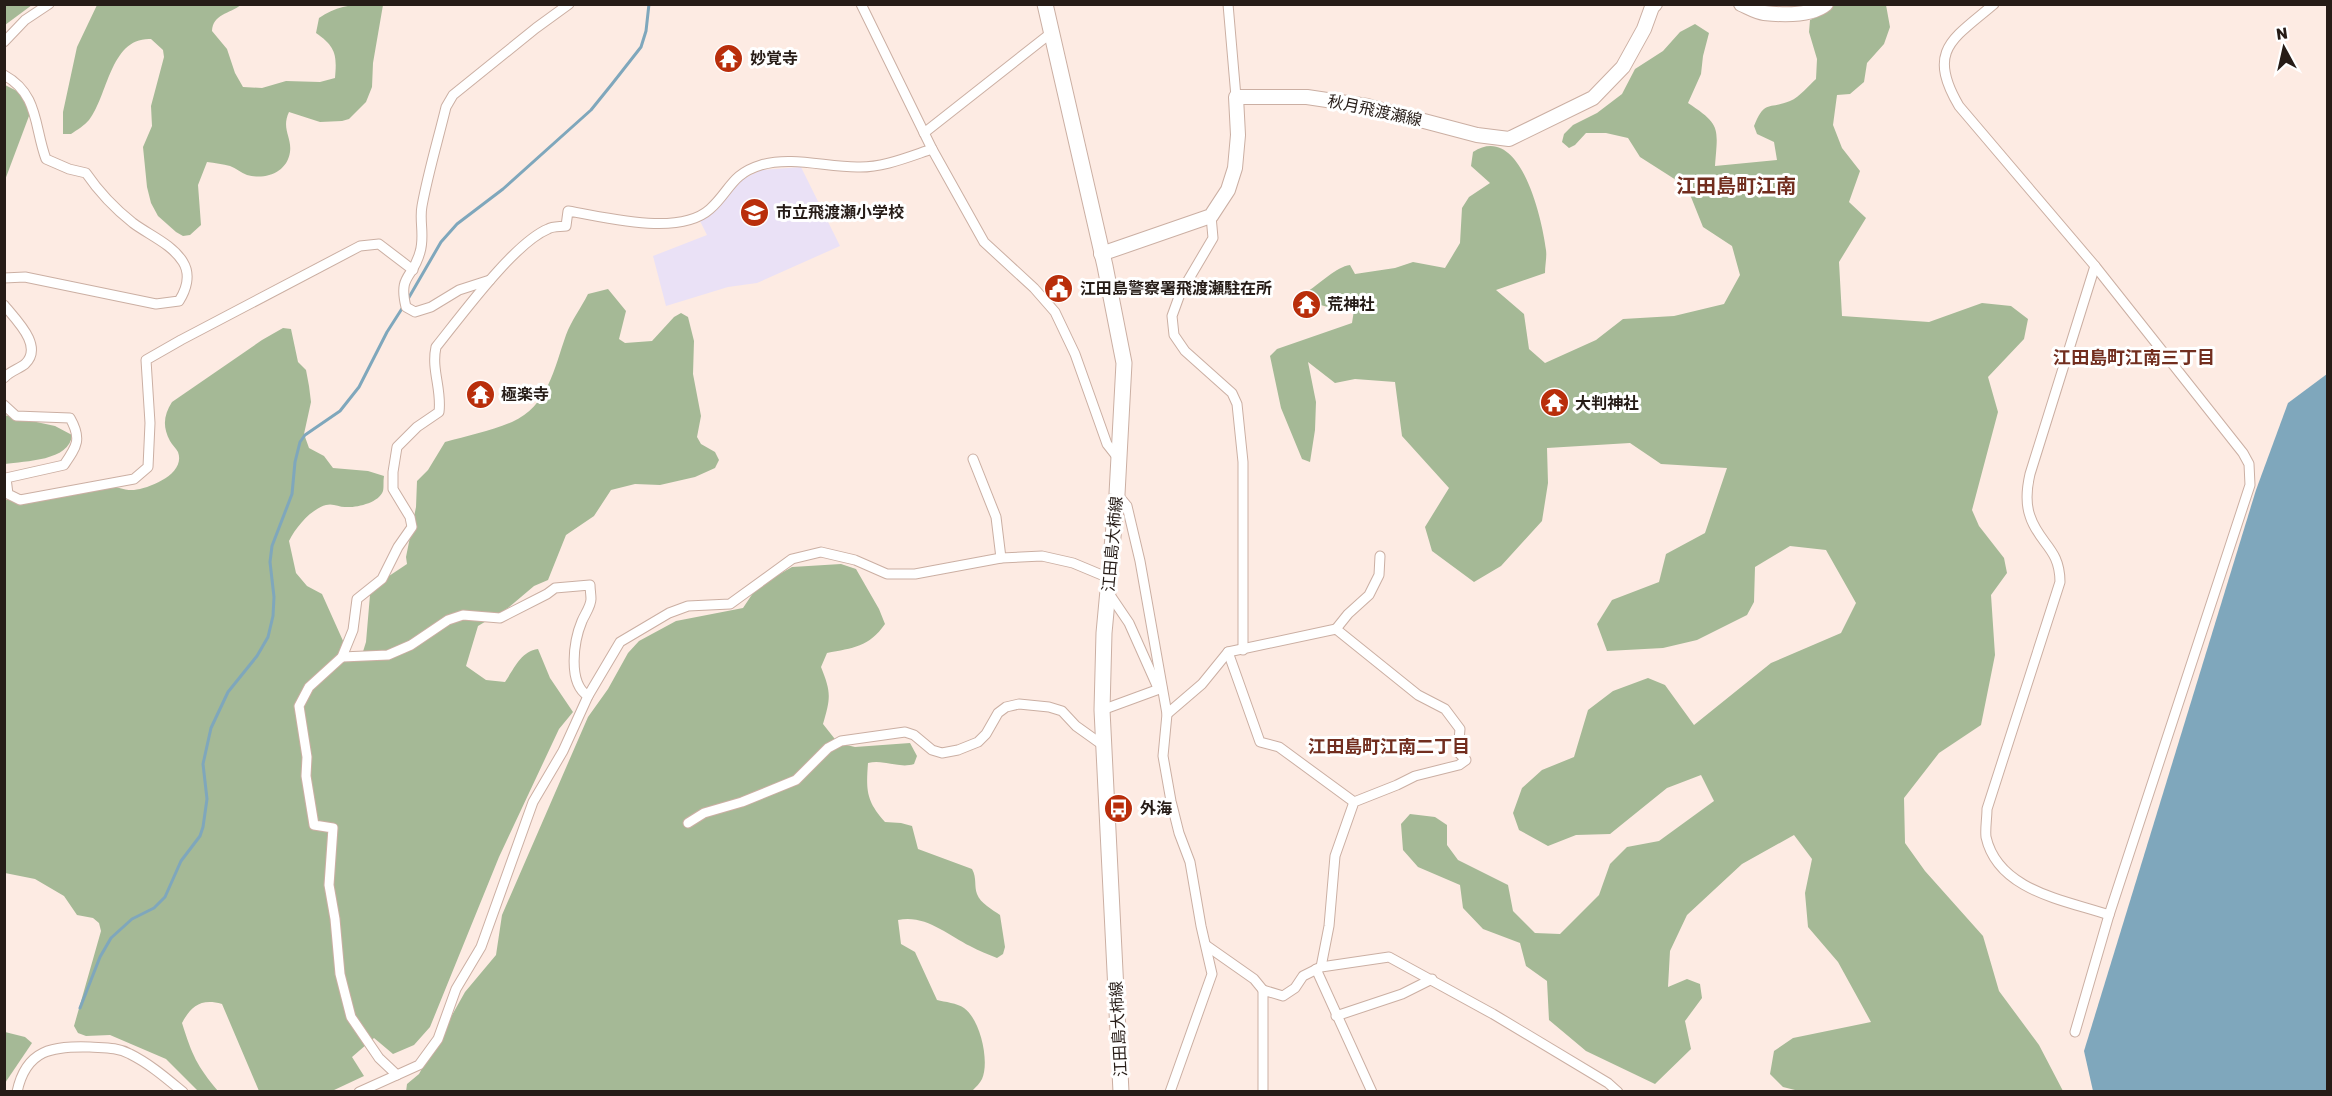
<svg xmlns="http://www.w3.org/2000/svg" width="2332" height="1096" viewBox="0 0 2332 1096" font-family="Rubik,'Noto Sans JP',sans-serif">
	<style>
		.education { fill: #eae1f6 }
		.forest { fill: #a5b996 }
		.water { fill: #7fa7bc }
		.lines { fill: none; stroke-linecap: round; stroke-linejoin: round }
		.stream { stroke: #7fa7bc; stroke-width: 3 }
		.minor-casing { stroke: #cbafa3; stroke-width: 11 }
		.secondary-casing { stroke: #cbafa3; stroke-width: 16 }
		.primary-casing { stroke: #cbafa3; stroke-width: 17 }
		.minor { stroke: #fff; stroke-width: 9 }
		.secondary { stroke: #fff; stroke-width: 14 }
		.primary { stroke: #fff; stroke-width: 15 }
		.labels { text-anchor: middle; stroke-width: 6; stroke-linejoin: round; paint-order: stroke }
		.poi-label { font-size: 16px; font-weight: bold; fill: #261c17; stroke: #fff; text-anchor: start }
		.street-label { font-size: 16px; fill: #261c17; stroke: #fff }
		.neighbourhood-label { font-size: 18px; font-weight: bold; fill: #722e1f; stroke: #fff }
		.quarter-label { font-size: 20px; font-weight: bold; fill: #722e1f; stroke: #fff }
	</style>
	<rect width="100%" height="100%" fill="#fdebe3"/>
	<path class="education" d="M 801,167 L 840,246 L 757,283 L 728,287 L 666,306 L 653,256 L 707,235 L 700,221 L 737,182 L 761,170 Z"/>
	<g class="forest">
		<path d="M 5,4 L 32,4 L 32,5 L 5,25 Z"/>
		<path d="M 97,5 L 241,5 C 229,14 213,14 212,31 L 227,49 L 235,73 L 243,87 L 262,88 L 286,81 L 320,82 L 335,78 C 337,55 336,47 316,33 L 319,18 C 339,4 359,4 383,5 L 373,63 L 372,87 L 366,102 L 349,119 L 342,121 L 320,122 L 289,112 C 281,129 292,137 290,152 C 287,173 265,180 247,175 C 241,173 236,168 230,166 C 223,164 215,163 207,162 L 198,185 L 201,225 L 190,235 L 183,236 L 176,232 L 158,216 L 151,203 L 147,187 L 143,147 L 152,126 L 151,106 L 164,57 L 163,50 L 151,39 C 110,37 108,96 89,120 C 85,125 77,130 71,134 L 63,134 L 63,112 L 77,47 Z"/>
		<path d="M 1830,5 L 1886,5 L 1890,27 L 1884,44 L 1867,63 L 1864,82 L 1850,94 L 1837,95 L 1833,125 L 1842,148 L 1860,171 L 1849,202 L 1866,218 L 1839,262 L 1842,316 L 1929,322 L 1982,303 L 2011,306 L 2028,319 L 2024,339 L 1988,377 L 1998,412 L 1972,510 L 1979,526 L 2004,558 L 2007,573 L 1991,595 L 1995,655 L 1981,725 L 1939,753 L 1904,798 L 1905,843 L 1925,871 L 1983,936 L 1999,991 L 2039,1045 L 2063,1091 L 1803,1092 L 1783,1087 L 1770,1074 L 1774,1051 L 1793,1038 L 1871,1022 L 1838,962 L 1808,927 L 1805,893 L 1812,859 L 1794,835 L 1742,864 L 1687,915 L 1670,951 L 1668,987 L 1687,979 L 1700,984 L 1702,998 L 1685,1021 L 1691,1049 L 1655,1084 L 1586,1051 L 1549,1020 L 1547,981 L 1526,966 L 1520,943 L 1483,929 L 1463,908 L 1460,885 L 1418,867 L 1403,850 L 1401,824 L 1410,814 L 1435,817 L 1447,825 L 1447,845 L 1458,860 L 1508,885 L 1513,911 L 1535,933 L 1560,934 L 1599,895 L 1610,864 L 1627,847 L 1659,841 L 1714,801 L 1701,775 L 1667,788 L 1610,834 L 1576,835 L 1548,846 L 1519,830 L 1513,813 L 1522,788 L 1542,770 L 1574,757 L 1588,710 L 1613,691 L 1648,678 L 1665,685 L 1694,725 L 1771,663 L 1841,633 L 1856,603 L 1826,550 L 1790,546 L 1755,567 L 1754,602 L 1747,615 L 1697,640 L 1663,648 L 1607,651 L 1597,624 L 1612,600 L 1659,582 L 1666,554 L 1705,533 L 1727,468 L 1661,464 L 1630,443 L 1547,448 L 1548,483 L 1542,521 L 1501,566 L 1474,582 L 1432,551 L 1425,527 L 1449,488 L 1402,436 L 1395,382 L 1355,379 L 1335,383 L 1308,362 L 1316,402 L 1315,430 L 1310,462 L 1302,459 L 1281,408 L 1270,356 L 1277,349 L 1352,323 L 1355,304 L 1328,307 L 1313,303 L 1308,291 C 1321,283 1336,267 1350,265 L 1355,274 L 1395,268 L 1413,262 L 1445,268 L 1460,243 L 1462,208 L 1469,197 L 1490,183 L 1471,166 L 1473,152 C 1520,121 1542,218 1546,250 C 1547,257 1545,265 1545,273 L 1496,290 L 1524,314 L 1529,349 L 1545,363 L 1596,340 L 1623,319 L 1674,316 L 1724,304 L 1740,275 L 1732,246 L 1703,227 L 1687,187 L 1640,157 L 1628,138 L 1606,133 L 1586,133 L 1575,145 L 1569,148 L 1562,142 L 1564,134 L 1573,125 L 1597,113 L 1622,94 L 1635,69 L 1663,51 L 1680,32 L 1695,24 L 1709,33 L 1703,56 L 1701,74 L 1688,103 C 1721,125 1718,127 1715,166 L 1777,160 L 1774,142 L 1757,134 L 1754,126 C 1765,99 1768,110 1790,101 C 1800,97 1809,85 1816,79 L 1817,59 L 1809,32 L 1810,20 L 1821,15 Z"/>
		<path d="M 5,85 L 25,95 L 32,108 L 5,180 Z"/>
		<path d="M 608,289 L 626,311 L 619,339 L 625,343 L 652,341 L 674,317 L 681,313 L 688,317 L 694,341 L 693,374 L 701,416 L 697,437 L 701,444 L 715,452 L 719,460 L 715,468 L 695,477 L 660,485 L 635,484 L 611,490 L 594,516 L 566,535 L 548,580 L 534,586 L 508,608 L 478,626 L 466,666 L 486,680 L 505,682 C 514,669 521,651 538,649 L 550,678 L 573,712 L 559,729 L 499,857 L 430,1027 L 414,1045 L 393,1054 L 374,1038 L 352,1057 L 364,1076 L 332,1091 L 259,1091 L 222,1004 C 201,998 191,1006 182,1023 C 192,1055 197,1066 218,1091 L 198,1091 L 166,1059 L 110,1035 L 86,1036 L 78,1033 L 74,1026 L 101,931 L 99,923 L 93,918 L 77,915 L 64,896 L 35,879 L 5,873 L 4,500 L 102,486 C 114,484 123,491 134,490 C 150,488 186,474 178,452 C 176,448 172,445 170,441 C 162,426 164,415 172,402 L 262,340 L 283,328 L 291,329 L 298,362 L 306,370 L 309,386 L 311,402 L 304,434 L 309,448 L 324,456 L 333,468 L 368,471 L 384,476 C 383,481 384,487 383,491 C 379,503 356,508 345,507 C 339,507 333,503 326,505 C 311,509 296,527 289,541 L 296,573 L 307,586 L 322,594 L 348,652 L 361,658 L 366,642 L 370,595 L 380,582 L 407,564 L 406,557 L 416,507 L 417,481 L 428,470 L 445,442 C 467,436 491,431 512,422 C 548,406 554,369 566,335 C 571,321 581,308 588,294 Z"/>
		<path d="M 4,415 L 55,426 L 72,435 C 70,461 25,461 5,464 Z"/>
		<path d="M 841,564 L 856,569 L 879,609 L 885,624 C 869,647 853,648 827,653 L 821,667 C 831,692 831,697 823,724 L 838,743 L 855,747 L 910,743 L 917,756 L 914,764 C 899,769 884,759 868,763 C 866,790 866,801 885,822 L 901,823 L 912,826 L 918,849 L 972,869 C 977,878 974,886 977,894 C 980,903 993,910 1000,915 L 1005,947 L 1003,954 L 997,958 C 988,954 979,951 970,946 C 948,935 925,914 898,920 L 901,944 L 915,952 L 937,1000 C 945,1002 957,1003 964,1008 C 980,1019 990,1061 982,1079 C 980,1083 976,1087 973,1090 L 406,1092 L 407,1084 L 419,1074 L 465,992 L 496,955 L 502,915 L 588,717 L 608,689 L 628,653 L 639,641 L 676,621 L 743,608 L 757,587 L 792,567 Z"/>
		<path d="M 5,1032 L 25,1037 L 32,1043 L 5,1083 Z"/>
	</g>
	<path class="water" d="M 2327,374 L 2327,1091 L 2093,1091 L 2084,1051 L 2256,490 L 2288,403 Z"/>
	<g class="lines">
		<g class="stream">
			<path d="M 408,299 L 441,242 L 457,224 L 503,189 L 591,110 L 612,84 L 641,47 L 646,31 L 649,4"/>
			<path d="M 80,1008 L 100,957 L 111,938 L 132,919 L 154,908 L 165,897 L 181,861 L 200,836 L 203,827 L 207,799 L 203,764 L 211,728 L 228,692 L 257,656 L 268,637 L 273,616 L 274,597 L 270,562 L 272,546 L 292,494 L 295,462 L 300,442 L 305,435 L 340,411 L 359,387 L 387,332 L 403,307"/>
		</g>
		<defs>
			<g id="minor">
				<path d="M 861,4 L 932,149 L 984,242 L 1034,288 L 1055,312 L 1075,354 L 1107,444 L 1118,458"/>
				<path d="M 1228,4 L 1236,97"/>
				<path d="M 1994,4 C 1953,39 1926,50 1959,106 L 2095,266 L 2243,453 L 2249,464 L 2250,485 L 2109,915 L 2075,1032"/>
				<path d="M 4,42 L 25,20 L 49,4"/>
				<path d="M 4,75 C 39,94 34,127 46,159 L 69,169 L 86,173 C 99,192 114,208 133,223 C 149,235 172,244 183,262 C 191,275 186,290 179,301 L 156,304 L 25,277 L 4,278"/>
				<path d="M 924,133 L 1051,33"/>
				<path d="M 1211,216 L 1213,238 L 1180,294 L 1172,316 L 1174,335 L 1185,351 L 1232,393 L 1237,404 L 1243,462 L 1243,650"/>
				<path d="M 2095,266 L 2030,474 C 2027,487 2025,502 2030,516 C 2039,544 2060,548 2060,582 L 1987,809 C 1987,818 1985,829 1986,837 C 1998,891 2065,900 2109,915"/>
				<path d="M 490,280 L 459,290 L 431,307 L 415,312 L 406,307 C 398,274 413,279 420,252 C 425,236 419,221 422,206 C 428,173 438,140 446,107 L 453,95 L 536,28 L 569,4"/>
				<path d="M 4,305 C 16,320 44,346 25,364 C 19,369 10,371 4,378"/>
				<path d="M 4,405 L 16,416 L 70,418 C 82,439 77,446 64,465 L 6,478 L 8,494 L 20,500 L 134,479 L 148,467 L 150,423 L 146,360 L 181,340 L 360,246 L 379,244 L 413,270"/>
				<path d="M 973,459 L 996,517 L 1001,558"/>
				<path d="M 1117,494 L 1127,506 L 1140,561 L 1167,714 L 1163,756 L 1171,801 L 1179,833 L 1190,862 L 1201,926 L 1212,974 L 1170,1092"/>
				<path d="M 1108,592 L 1129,623 L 1158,688"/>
				<path d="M 1336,629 L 1348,614 L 1369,595 L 1379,575 L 1380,556"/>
				<path d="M 1228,652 L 1260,742 L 1279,747 L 1354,802"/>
				<path d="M 342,657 L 388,655 L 411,645 L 448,620 L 463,615 L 500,618 L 547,594 L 555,588 L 590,585 C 590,589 591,595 591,599 C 591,606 585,614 582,621 C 574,640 567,683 588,696"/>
				<path d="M 1102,710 L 1162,688"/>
				<path d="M 1167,714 L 1202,684 L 1228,652 L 1336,629 L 1418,695 L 1445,709 L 1460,729 L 1458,752 L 1466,760 L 1459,765 L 1415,776 L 1397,785 L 1354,802 L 1335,856 L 1329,926 L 1321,967"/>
				<path d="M 688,823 L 704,813 L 742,802 L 796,780 L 828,748 L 841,741 L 905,732 L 914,735 L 932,750 L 942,753 L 958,750 L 978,742 L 986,734 L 998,713 L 1006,707 L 1019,704 L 1049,707 L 1062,711 L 1076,726 L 1104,746"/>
				<path d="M 1207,946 L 1254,979 L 1263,990"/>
				<path d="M 1316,969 L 1372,1092"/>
				<path d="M 1336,1016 L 1402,994 L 1432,979"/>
				<path d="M 397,1075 L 379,1058 L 351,1017 L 340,974 L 335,919 L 329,885 L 333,828 L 314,825 L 306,776 L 307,757 L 299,706 L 309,687 L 342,657 L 353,630 L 357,599 L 382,579 L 398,547 L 412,527 L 410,517 L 393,489 L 393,472 L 397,447 L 417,427 L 439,412 C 442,389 431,370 436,347 C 461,316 514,243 548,229 C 553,226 560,227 566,226 L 568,211 C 606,217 679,237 710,209 C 730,191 731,174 761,165 C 791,156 826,167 857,167 C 882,168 908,157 932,149"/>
				<path d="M 17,1092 C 26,1049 53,1046 90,1047 C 104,1048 117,1047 130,1054 C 150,1064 166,1078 183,1092"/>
				<path d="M 359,1092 L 419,1065 L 438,1039 L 456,989 L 481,947 L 533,802 L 563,751 L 588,696 L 620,642 L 669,613 L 688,606 L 730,604 L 792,559 L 821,552 L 855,560 L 887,574 L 915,574 L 1001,558 L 1042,556 L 1073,563 L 1109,578"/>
				<path d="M 1263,1092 L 1263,990 L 1283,996 L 1295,988 L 1303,976 L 1321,967 L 1389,957 L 1493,1014 L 1608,1083 L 1618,1092"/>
			</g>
			<g id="secondary">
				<path d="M 1741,4 C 1748,7 1756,12 1764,13 C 1783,15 1812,16 1826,4"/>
				<path d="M 1101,254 L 1211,216 L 1228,190 L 1235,168 L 1238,135 L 1236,97 L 1307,97 L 1367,106 L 1477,135 L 1509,139 L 1593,98 L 1623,67 L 1644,29 L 1652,7 L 1655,4"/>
			</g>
			<path id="primary" d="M 1045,4 L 1105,266 L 1124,363 L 1117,494 L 1104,633 L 1102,710 L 1121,1092"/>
		</defs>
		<use href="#minor" class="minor-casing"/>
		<use href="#secondary" class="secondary-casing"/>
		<use href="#primary" class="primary-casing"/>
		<use href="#minor" class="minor"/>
		<use href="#secondary" class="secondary"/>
		<use href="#primary" class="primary"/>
	</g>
	<defs>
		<symbol id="temple-disc" viewBox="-11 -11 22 22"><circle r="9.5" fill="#b92e0b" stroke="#fff"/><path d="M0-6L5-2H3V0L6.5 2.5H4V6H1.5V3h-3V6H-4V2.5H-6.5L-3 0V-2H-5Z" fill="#fff"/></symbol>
		<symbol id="school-disc" viewBox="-11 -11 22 22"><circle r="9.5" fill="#b92e0b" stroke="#fff"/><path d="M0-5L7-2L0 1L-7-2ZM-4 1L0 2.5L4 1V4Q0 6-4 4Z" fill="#fff"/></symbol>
		<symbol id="civic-disc" viewBox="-11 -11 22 22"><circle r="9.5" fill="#b92e0b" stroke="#fff"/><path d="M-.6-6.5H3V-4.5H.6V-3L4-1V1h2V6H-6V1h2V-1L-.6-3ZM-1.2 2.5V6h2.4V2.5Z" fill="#fff"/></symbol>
		<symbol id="bus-disc" viewBox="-11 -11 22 22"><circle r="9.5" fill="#b92e0b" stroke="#fff"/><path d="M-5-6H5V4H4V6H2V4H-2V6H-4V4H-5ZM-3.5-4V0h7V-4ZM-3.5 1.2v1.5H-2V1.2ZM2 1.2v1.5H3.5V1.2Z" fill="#fff"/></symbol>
	</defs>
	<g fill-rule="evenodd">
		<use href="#temple-disc" x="712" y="42" width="33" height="33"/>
		<use href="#school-disc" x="738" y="196" width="33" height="33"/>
		<use href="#civic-disc" x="1042" y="272" width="33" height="33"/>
		<use href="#temple-disc" x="1290" y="288" width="33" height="33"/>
		<use href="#temple-disc" x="464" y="378" width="33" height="33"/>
		<use href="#temple-disc" x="1538" y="386" width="33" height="33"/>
		<use href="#bus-disc" x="1102" y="792" width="33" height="33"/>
	</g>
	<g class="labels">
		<g class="poi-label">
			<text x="750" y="64">妙覚寺</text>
			<text x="776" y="218">市立飛渡瀬小学校</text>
			<text x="1080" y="294">江田島警察署飛渡瀬駐在所</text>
			<text x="1327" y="310">荒神社</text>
			<text x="501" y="400">極楽寺</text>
			<text x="1575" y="409">大判神社</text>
			<text x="1140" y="814">外海</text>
		</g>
		<g class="street-label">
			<text transform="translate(1375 110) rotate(12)" y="6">秋月飛渡瀬線</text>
			<text transform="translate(1112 544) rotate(-85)" y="6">江田島大柿線</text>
			<text transform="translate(1118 1029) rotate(-93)" y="6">江田島大柿線</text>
		</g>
		<g class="neighbourhood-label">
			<text x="2134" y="364">江田島町江南三丁目</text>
			<text x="1389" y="753">江田島町江南二丁目</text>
		</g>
		<g class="quarter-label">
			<text x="1736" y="193">江田島町江南</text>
		</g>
	</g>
	<rect width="2332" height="1096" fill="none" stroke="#261c17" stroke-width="12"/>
	<g transform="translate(2284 48) rotate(352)" stroke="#ffffff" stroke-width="4.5" paint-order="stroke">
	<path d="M0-4.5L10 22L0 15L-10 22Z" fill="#261c17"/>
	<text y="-9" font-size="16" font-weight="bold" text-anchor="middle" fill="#261c17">N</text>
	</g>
</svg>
